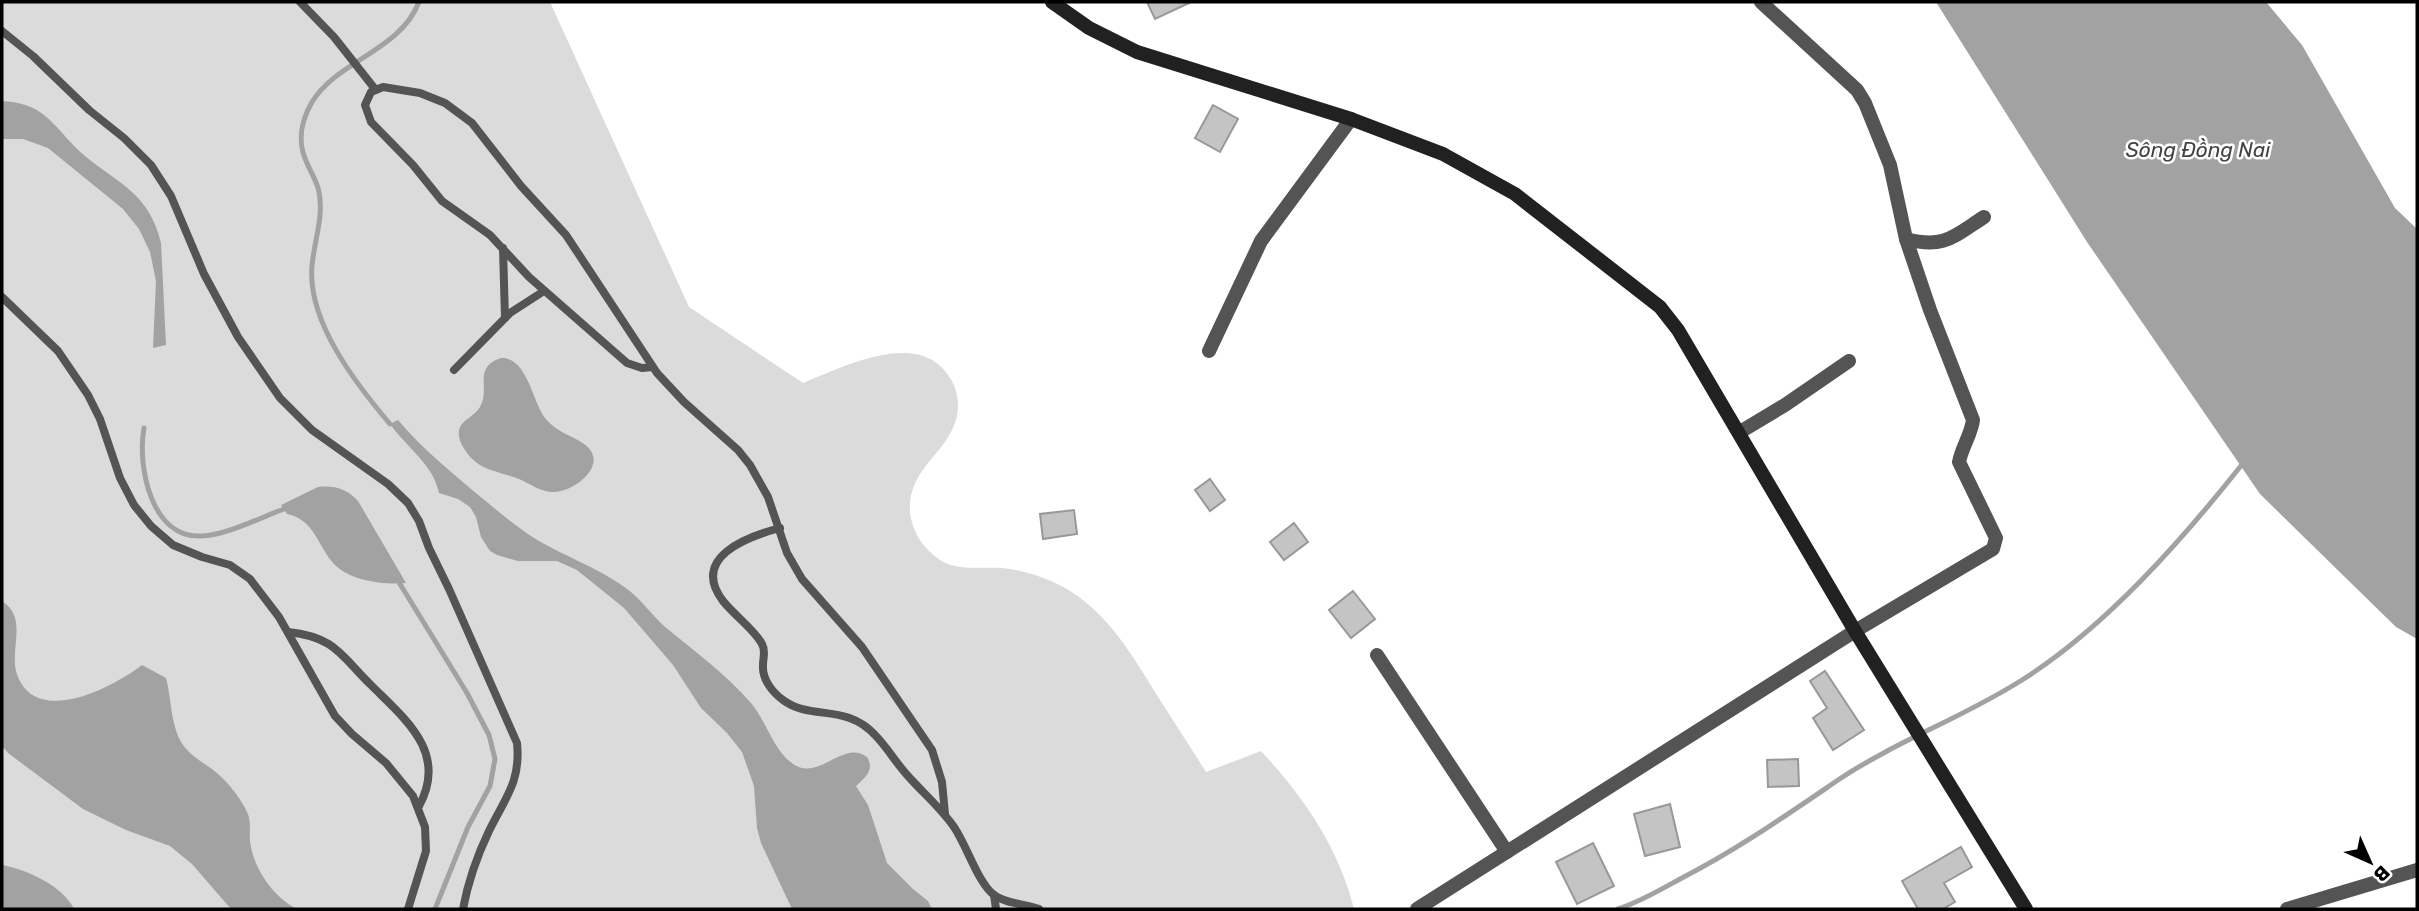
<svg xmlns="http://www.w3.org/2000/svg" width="2419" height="911" viewBox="0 0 2419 911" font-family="Rubik,sans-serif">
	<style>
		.green { fill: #dbdbdb }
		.water { fill: #a2a2a2 }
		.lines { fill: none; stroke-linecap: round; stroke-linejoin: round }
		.stream { stroke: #a2a2a2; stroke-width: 5 }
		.building { fill: #c4c4c4; stroke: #989898; stroke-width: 2 }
		.lane { stroke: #545454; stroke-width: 8 }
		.street { stroke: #545454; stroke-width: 14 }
		.secondary { stroke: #212121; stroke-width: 14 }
		.labels { text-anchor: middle; stroke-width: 5; stroke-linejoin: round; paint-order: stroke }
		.water-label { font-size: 21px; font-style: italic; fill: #434343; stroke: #fff }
	</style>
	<rect width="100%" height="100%" fill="#fff"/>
	<path class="green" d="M 2,2 L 550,2 L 689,307 L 803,383 C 843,367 917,329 948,375 C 958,388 960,405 956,420 C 945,456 907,469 910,513 C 912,527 918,540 928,550 C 951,574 973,566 1002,568 C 1014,569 1026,572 1038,576 C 1096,595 1125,643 1155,692 C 1172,719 1189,745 1206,772 L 1261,751 C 1303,796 1339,848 1354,909 L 2,909 Z"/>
	<g class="water">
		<path d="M 1936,2 L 2266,2 L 2302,45 L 2395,208 L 2417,229 L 2417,639 L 2396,627 L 2260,494 L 2087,242 Z"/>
		<path d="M 2,101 C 49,103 55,131 85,156 C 120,185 149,193 161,243 L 166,345 L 153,348 L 156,281 L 150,252 L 139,229 L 123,209 L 48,148 L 23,139 L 2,139 Z"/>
		<path d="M 501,358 C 527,357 532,400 545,418 C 556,432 571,435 584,444 C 611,463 575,492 554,492 C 540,492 531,484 519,479 C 499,471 478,471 465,450 C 461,444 458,438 459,430 C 462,419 474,417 480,407 C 491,388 472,368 501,358 Z"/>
		<path d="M 398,420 C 420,446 445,467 471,489 C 492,506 511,523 534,538 C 565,557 602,569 631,592 C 643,602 652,615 664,626 C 694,651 726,674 751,703 C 767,722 773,750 793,764 C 819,782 843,739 867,757 C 875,770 865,778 856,786 L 868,805 L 887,863 L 913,889 L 928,901 L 932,909 L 792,909 L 761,843 L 757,828 L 754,786 L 742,752 L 727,733 L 701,708 L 673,665 L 624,608 L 577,570 L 557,561 L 518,561 L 497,555 L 490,551 L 481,537 L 476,517 L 470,507 L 458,499 L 439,493 C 433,464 407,448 390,424 Z"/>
		<path d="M 318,487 C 335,485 347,489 358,501 L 406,583 C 384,585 350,581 334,564 C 317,545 315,520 287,514 L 281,505 Z"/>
		<path d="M 2,601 C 30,619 7,652 18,677 C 39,727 115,686 142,665 L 166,678 C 172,700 170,725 183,745 C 191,756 201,761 212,769 C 226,780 238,794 246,810 C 252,821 249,829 250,841 C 253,868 273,897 297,909 L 231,909 L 192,864 L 170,846 L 126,830 L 83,809 L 8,753 L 2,746 Z"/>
		<path d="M 2,865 C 27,870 62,885 74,909 L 2,909 Z"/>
	</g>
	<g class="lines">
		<g class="stream">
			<path d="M 390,424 C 356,384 307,321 312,266 C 314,241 324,217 319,192 C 317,181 311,173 307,163 C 297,143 301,121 312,102 C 338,60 400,51 419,2"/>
			<path d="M 144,428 C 137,466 151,539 202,536 C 224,536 262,517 284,509"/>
			<path d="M 400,584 L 467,693 L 489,735 L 495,759 L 490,786 L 468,827 L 435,909"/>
			<path d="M 1618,909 C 1640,902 1660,890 1680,879 C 1737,850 1788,814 1841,778 C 1899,740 1964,717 2022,680 C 2106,627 2183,539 2244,462"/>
		</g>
	</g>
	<g class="building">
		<path d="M 1147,2 L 1191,2 L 1155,19 Z"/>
		<path d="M 1213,105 L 1238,119 L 1220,152 L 1195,138 Z"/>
		<path d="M 1210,479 L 1225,500 L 1210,511 L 1195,490 Z"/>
		<path d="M 1074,510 L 1077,534 L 1043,539 L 1040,514 Z"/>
		<path d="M 1294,523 L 1308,542 L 1284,560 L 1270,542 Z"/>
		<path d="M 1353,591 L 1375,619 L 1351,638 L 1329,610 Z"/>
		<path d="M 1825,671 L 1864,730 L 1833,750 L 1813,718 L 1827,708 L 1810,681 Z"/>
		<path d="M 1798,759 L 1799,786 L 1768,787 L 1767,760 Z"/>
		<path d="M 1670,804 L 1680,847 L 1645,856 L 1634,814 Z"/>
		<path d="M 1593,843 L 1614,886 L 1577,904 L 1556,862 Z"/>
		<path d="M 1961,847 L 1972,867 L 1944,883 L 1955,902 L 1943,909 L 1918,909 L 1902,881 Z"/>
	</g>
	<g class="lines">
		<g class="lane">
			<path d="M 300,2 L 334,37 L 375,89"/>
			<path d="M 2,31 L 33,56 L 89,110 L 124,138 L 151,165 L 171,196 L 204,274 L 238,337 L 280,398 L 312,430 L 388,484 L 408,503 L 419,521 L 429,548 L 449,589 L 517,743 C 521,782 505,798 489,831 C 477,856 468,882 463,909"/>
			<path d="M 503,248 L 505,318"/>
			<path d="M 2,297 L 58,351 L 88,395 L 100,419 L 120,478 L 134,505 L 151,526 L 173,545 L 202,557 L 230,565 L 250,579 L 279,617 L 335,716 L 352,734 L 386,763 L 413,796 L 425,827 L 426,851 L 408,909"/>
			<path d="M 653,367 L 642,368 L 627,363 L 529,277 L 490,235 L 442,201 L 413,165 L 371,122 L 365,105 L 371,92 L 383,87 L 420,93 L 445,103 L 472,123 L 521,186 L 566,235 L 657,373 L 684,402 L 738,450 L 750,465 L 768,497 L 787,553 L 802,579 L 862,647 L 932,750 L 942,782 L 945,814"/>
			<path d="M 454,370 L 510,313 L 544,291"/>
			<path d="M 780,528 C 746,537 690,558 723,601 C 734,615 755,630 762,644 C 766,651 763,657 763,665 C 762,679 772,692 783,700 C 811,721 846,703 875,735 C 887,747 896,763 908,776 C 923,793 941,808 954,827 C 967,846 978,883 994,895 C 1008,905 1025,903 1039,909"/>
			<path d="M 288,632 C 336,637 341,656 372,686 C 406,720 448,753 419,806"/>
			<path d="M 994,895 L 996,909"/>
		</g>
		<g class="street">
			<path d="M 1906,239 C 1944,249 1953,237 1984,217"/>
			<path d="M 1209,351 L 1261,241 L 1351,119"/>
			<path d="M 1740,432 L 1785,405 L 1849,361"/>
			<path d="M 1377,655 L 1507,852"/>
			<path d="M 1417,909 L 1855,631 L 1993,549 L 1996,538 L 1959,462 C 1962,447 1971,435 1973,420 L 1930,310 L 1906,239 L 1890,165 L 1865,103 L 1857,90 L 1761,2"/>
			<path d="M 2287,909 L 2417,870"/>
		</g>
		<path class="secondary" d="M 1052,2 L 1089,28 L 1137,52 L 1351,119 L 1443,154 L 1515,194 L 1660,307 L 1678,330 L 1855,631 L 2026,909"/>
	</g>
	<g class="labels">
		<g class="water-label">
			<text x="2198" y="157">Sông Đồng Nai</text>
		</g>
	</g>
	<rect width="2419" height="911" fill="none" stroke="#000000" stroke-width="7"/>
	<g transform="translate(2370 862) rotate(135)" stroke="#ffffff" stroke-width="5" paint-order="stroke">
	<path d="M0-5L12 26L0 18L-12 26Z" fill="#000000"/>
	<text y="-10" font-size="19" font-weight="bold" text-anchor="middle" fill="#000000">B</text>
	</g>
</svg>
